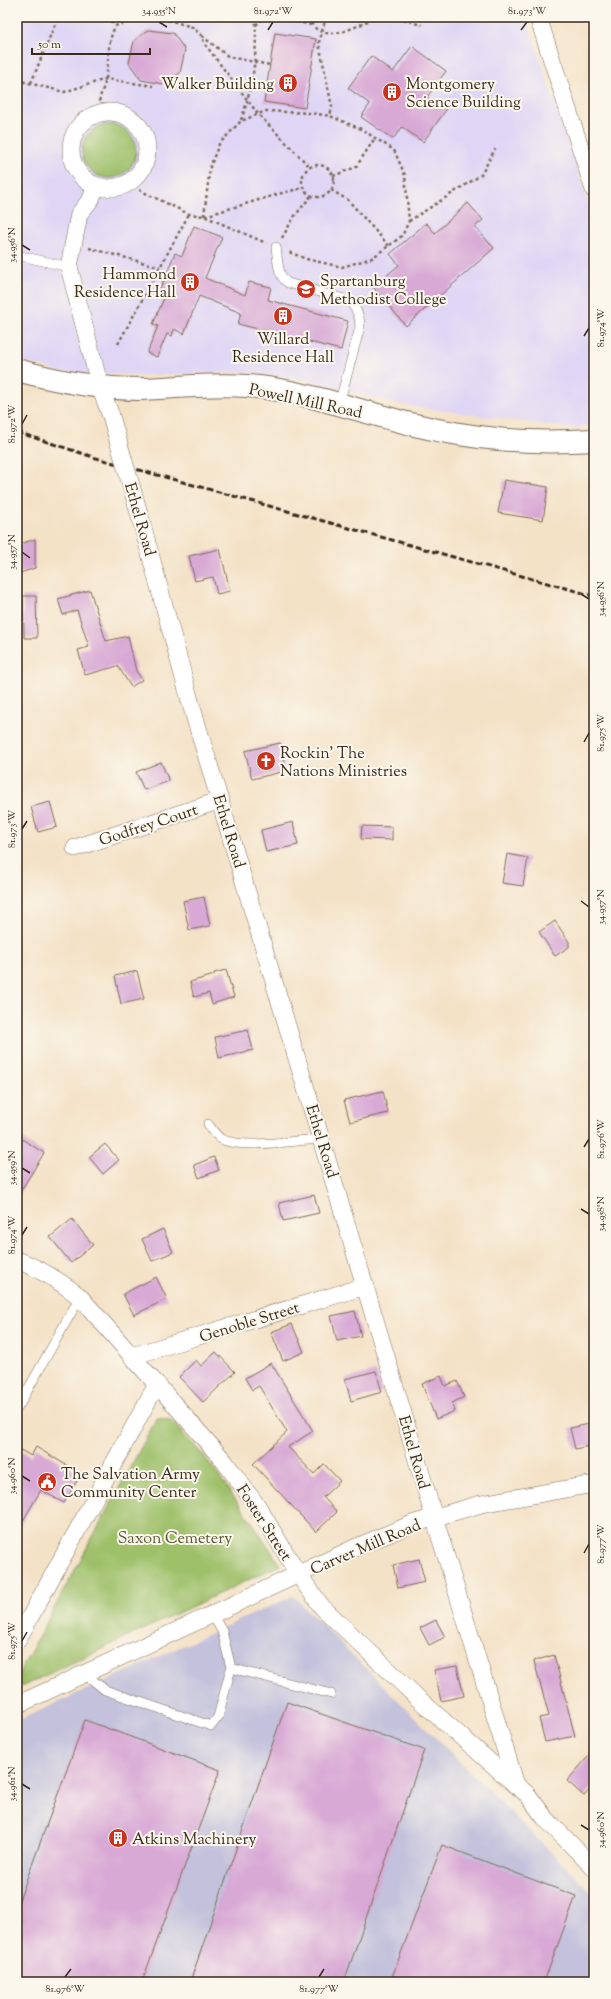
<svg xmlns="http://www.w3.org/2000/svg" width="611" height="1999" viewBox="0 0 611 1999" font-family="'Sorts Mill Goudy',serif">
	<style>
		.built { fill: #dfd5f5 }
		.industrial { fill: #c3c1db }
		.green { fill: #9ec069; stroke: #6c7544 }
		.building { fill: #d8a9d5 }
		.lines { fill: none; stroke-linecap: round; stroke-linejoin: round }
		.service-casing { stroke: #7c6a59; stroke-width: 10 }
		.minor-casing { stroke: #7c6a59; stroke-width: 18 }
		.tertiary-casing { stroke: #7c6a59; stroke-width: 24 }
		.path { stroke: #7c6a59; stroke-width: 2.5; stroke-dasharray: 3 3; stroke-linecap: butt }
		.service { stroke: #fff; stroke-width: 9 }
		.minor { stroke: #fff; stroke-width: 17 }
		.tertiary { stroke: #fff; stroke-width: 22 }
		.rail { stroke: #3b2a1e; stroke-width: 3; stroke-dasharray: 6 3; stroke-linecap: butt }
		.minor-bridge-casing { stroke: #7c6a59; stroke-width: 18; stroke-linecap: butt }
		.minor-bridge { stroke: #fff; stroke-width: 17 }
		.ticks { fill: none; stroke: #3b2a1e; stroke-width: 1.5 }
		.labels { text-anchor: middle; stroke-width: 4; stroke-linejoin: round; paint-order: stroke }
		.poi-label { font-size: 16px; fill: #3b2a1e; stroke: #fbf7ec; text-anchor: start }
		.street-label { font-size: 16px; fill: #3b2a1e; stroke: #fbf7ec }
		.park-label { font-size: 16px; fill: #595734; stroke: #fbf7ec }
		.neatline { fill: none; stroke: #3b2a1e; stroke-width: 1.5 }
		.ticks-label { font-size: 10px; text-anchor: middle; fill: #3b2a1e }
	</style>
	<rect width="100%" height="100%" fill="#fbf7ec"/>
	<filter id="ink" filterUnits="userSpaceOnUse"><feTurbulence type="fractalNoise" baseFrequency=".025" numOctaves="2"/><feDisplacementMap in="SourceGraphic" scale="8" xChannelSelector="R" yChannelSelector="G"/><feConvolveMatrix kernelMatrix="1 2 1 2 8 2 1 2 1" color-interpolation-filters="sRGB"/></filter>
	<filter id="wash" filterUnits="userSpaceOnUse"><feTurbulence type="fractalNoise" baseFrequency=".012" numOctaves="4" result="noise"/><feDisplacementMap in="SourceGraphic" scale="16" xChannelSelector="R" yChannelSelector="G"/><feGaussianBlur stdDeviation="0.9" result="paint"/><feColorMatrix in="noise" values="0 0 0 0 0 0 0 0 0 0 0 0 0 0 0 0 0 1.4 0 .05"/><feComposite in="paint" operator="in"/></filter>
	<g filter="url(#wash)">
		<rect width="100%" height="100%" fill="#f4e2c7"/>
		<path class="built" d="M 17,17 L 526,17 L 594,219 L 594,425 L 570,428 L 403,405 L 298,378 L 241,372 L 143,375 L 59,372 L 17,359 Z"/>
		<path class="industrial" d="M 293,1596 L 594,1895 L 594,1982 L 17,1982 L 17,1721 Z"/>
		<g class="green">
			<circle cx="109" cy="151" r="27"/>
			<path d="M 157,1418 L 170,1420 L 205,1457 L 255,1526 L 280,1565 L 21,1687 L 18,1675 Z"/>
		</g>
		<g id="blocks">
			<g class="building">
				<path d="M 148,30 L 173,33 L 185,50 L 180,73 L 163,84 L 141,80 L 129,63 L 134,41 Z"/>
				<path d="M 275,33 L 316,39 L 305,108 L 264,102 Z"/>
				<path d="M 412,46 L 446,71 L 427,97 L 446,110 L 423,142 L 402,127 L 393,139 L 361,117 L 370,104 L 348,88 L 371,56 L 393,72 Z"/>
				<path d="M 468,203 L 483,220 L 475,227 L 494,248 L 406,326 L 373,287 L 399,265 L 390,254 L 426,223 L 435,233 Z"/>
				<path d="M 194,226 L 222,237 L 205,278 L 245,295 L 249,282 L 271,287 L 268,300 L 348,321 L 341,350 L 238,324 L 241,313 L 199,296 L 184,334 L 174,329 L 172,336 L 167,334 L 157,357 L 147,353 L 158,326 L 153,324 L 167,291 L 160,289 L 175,253 L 182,256 Z"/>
				<path d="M 504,480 L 548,487 L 543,520 L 498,513 Z"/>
				<path d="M 35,539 L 35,568 L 17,574 L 17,545 Z"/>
				<path d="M 220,549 L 230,591 L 217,594 L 213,577 L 195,581 L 189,556 Z"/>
				<path d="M 90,590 L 106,641 L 128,636 L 136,671 L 142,680 L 131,687 L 118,666 L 85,675 L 78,650 L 89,647 L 77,610 L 63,615 L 58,599 Z"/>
				<path d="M 23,596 L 36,596 L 37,638 L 24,638 Z"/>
				<path d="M 280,743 L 286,771 L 252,779 L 245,751 Z"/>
				<path d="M 161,762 L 169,781 L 144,790 L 136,772 Z"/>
				<path d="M 50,802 L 57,827 L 38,832 L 31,807 Z"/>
				<path d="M 293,822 L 298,845 L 266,852 L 261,830 Z"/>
				<path d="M 362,826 L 392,827 L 392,840 L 361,839 Z"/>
				<path d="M 507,854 L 528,858 L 523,886 L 502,883 Z"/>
				<path d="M 204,897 L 210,926 L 189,930 L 183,901 Z"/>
				<path d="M 555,921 L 569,942 L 569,947 L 555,956 L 539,932 Z"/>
				<path d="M 226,970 L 234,997 L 212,1004 L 209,993 L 194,997 L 190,982 L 214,975 L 214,973 Z"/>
				<path d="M 137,971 L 144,999 L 121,1004 L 115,976 Z"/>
				<path d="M 248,1030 L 253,1050 L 219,1058 L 215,1037 Z"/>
				<path d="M 383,1091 L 388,1113 L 350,1122 L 344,1100 Z"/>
				<path d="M 17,1136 L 44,1153 L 17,1197 Z"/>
				<path d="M 105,1144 L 119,1160 L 103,1174 L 89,1157 Z"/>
				<path d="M 214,1157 L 219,1170 L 199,1178 L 194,1165 Z"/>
				<path d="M 314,1195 L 319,1213 L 283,1221 L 279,1203 Z"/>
				<path d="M 72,1219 L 93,1245 L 71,1263 L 50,1237 Z"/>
				<path d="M 163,1229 L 173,1252 L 152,1261 L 142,1239 Z"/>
				<path d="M 156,1277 L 167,1299 L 134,1315 L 123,1294 Z"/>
				<path d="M 355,1311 L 361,1336 L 337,1341 L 331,1316 Z"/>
				<path d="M 292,1324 L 304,1352 L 283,1361 L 271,1332 Z"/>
				<path d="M 216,1352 L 235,1372 L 203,1402 L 179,1377 L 196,1360 L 201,1366 Z"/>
				<path d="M 271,1363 L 313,1431 L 288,1447 L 314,1474 L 324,1464 L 340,1481 L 323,1497 L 337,1512 L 316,1532 L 253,1464 L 287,1432 L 259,1386 L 252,1390 L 245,1378 Z"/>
				<path d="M 376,1371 L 382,1392 L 351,1401 L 345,1379 Z"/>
				<path d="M 441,1376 L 445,1386 L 457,1381 L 464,1397 L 452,1403 L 455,1411 L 436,1419 L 422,1384 Z"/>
				<path d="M 594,1423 L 594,1445 L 575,1449 L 570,1428 Z"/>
				<path d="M 36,1447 L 81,1474 L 64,1503 L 41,1490 L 17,1531 L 17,1448 L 31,1456 Z"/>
				<path d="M 419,1559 L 425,1582 L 398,1588 L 393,1565 Z"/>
				<path d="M 436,1620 L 445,1637 L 429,1645 L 420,1628 Z"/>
				<path d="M 554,1655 L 575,1736 L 545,1742 L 539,1718 L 549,1716 L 534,1661 Z"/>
				<path d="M 457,1666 L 464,1696 L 441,1701 L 434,1670 Z"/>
				<path d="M 287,1702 L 424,1750 L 344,1982 L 190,1982 Z"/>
				<path d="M 85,1720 L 220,1770 L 142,1982 L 17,1982 L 17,1906 Z"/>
				<path d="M 594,1750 L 594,1785 L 584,1796 L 567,1781 Z"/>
				<path d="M 442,1845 L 576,1896 L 544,1982 L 390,1982 Z"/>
			</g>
		</g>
	</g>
	<g filter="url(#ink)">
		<use href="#blocks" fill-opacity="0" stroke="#7c6a59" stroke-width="1"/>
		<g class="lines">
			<defs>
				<g id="service">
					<path d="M 276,247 C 278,260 277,276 288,283 L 348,300 C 356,308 360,315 360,327 L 339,404"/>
					<path d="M 17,255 L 69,267"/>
					<path d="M 208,1124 C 213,1130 216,1137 223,1140 C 247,1149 296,1140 322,1139"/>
					<path d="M 17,1409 L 80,1297"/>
					<path d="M 231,1668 L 331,1694"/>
					<path d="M 85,1674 L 105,1690 L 211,1726 L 218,1717 L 231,1668 L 222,1631 L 212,1614"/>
				</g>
				<g id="minor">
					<path d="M 538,17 L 594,190"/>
					<circle cx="109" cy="150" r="38"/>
					<path d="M 96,186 L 91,199 L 79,214 L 69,267 L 100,387 L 111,416"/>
					<path d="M 139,513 L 190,701 L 434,1517 L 516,1785 L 527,1794 L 545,1818 L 594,1868"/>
					<path d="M 75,848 L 221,800"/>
					<path d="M 17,1260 C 41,1269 60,1281 80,1297 L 224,1461 L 258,1507 L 298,1574 L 322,1607 L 423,1703 L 516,1785"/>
					<path d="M 132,1356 L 366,1286"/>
					<path d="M 17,1641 L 157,1384"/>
					<path d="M 17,1705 L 359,1546 L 412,1524 L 481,1504 L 594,1484"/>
				</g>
				<path id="tertiary" d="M 17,370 C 57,381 98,389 139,389 C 175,388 211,383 247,386 C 304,390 360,412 415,425 C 477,440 530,444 594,440"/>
			</defs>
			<use href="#service" class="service-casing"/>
			<use href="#minor" class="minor-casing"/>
			<use href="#tertiary" class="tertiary-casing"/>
			<g class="path">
				<path d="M 107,17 L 115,26"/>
				<path d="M 130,17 L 130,22"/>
				<path d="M 286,17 L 289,20 L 312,25"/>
				<path d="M 309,17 C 318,48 357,27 375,17"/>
				<path d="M 326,17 L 319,43 L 332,107 L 330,116"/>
				<path d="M 392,17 L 422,25"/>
				<path d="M 256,25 L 264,17"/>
				<path d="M 115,26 L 145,17 L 172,21 L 192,27 L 202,36 L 204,43 L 258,114 L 310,167"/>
				<path d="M 202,36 L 229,57 L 270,65"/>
				<path d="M 17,80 L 64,92 L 106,79 L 153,86"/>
				<path d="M 31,83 L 58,17"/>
				<path d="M 100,114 C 97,95 103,94 106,78 C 110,57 106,47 115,26"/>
				<path d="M 241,120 C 253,87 258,52 255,17"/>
				<circle cx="318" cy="181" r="16"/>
				<path d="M 333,176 L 356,167 L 375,138"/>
				<path d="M 131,181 L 141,191 L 189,214 L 204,216 L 266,243"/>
				<path d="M 331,190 L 348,200 L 389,246"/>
				<path d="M 204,216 L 210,167 L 219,144 L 241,121 L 266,111 L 310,113 L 330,116 L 361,129 L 394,150 L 405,175 L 409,221 L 402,236 L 372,258 L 342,267 L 306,259 L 289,252"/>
				<path d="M 205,216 L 282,193 L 303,188"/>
				<path d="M 409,221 L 481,175 L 495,149"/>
				<path d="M 282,238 L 294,217 L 311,196"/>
				<path d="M 89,248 L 160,267"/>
				<path d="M 118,344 L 189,214"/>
			</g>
			<use href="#service" class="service"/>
			<use href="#minor" class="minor"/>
			<use href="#tertiary" class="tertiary"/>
			<path class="rail" d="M 17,432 L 96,458 L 594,596"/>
			<defs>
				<path id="minor-bridge" d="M 111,416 L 139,513"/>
			</defs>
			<use href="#minor-bridge" class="minor-bridge-casing"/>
			<use href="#minor-bridge" class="minor-bridge"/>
		</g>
	</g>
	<path class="ticks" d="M 159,22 L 167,27M 268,30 L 273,22M 521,30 L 527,22M 22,245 L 30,250M 584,336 L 589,328M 22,424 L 27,415M 22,552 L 30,558M 581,594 L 589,599M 584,742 L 589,733M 22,829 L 27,821M 581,901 L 589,907M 584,1147 L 589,1139M 22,1168 L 30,1173M 581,1209 L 589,1214M 22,1235 L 27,1227M 22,1476 L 30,1481M 584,1553 L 589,1544M 22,1641 L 27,1632M 22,1784 L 30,1789M 581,1825 L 589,1830M 65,1977 L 71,1969M 319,1977 L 324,1969"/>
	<defs>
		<symbol id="building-disc" viewBox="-11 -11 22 22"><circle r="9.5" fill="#c8321e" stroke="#fbf7ec"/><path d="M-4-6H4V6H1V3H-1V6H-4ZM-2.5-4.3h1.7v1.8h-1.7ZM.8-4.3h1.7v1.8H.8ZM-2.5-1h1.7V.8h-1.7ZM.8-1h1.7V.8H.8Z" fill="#fff"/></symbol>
		<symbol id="university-disc" viewBox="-11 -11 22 22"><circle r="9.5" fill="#c8321e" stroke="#fbf7ec"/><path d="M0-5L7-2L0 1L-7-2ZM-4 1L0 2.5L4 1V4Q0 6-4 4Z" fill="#fff"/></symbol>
		<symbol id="church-disc" viewBox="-11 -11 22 22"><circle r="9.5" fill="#c8321e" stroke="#fbf7ec"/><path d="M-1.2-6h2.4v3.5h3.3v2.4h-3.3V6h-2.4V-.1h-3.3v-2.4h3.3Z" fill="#fff"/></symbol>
		<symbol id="civic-disc" viewBox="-11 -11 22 22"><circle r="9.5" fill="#c8321e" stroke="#fbf7ec"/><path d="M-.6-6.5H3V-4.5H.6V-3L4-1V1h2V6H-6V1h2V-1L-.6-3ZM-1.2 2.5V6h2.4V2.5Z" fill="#fff"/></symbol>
	</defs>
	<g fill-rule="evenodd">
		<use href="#building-disc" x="277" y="72" width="22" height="22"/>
		<use href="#building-disc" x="381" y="81" width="22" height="22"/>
		<use href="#building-disc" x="179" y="271" width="22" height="22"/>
		<use href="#university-disc" x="295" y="278" width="22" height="22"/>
		<use href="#building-disc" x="272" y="305" width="22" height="22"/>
		<use href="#church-disc" x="255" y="750" width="22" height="22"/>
		<use href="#civic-disc" x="36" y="1471" width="22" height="22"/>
		<use href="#building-disc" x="107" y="1827" width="22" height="22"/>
	</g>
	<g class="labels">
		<g class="poi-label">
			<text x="274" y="89" text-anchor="end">Walker Building</text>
			<text x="406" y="89">Montgomery<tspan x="406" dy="18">Science Building</tspan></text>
			<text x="176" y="279" text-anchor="end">Hammond<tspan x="176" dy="18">Residence Hall</tspan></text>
			<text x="320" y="286">Spartanburg<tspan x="320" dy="18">Methodist College</tspan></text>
			<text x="283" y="344" text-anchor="middle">Willard<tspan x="283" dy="18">Residence Hall</tspan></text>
			<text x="280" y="758">Rockin’ The<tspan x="280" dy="18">Nations Ministries</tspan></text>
			<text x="61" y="1479">The Salvation Army<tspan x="61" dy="18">Community Center</tspan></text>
			<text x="132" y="1844">Atkins Machinery</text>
		</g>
		<g class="street-label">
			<text transform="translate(306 400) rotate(12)" y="6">Powell Mill Road</text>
			<text transform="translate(141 519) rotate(74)" y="6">Ethel Road</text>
			<text transform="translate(148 824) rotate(-18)" y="6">Godfrey Court</text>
			<text transform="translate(230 831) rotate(73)" y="6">Ethel Road</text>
			<text transform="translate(323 1141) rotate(73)" y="6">Ethel Road</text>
			<text transform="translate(249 1321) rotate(-17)" y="6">Genoble Street</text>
			<text transform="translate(415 1452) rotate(74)" y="6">Ethel Road</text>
			<text transform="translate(265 1522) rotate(57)" y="6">Foster Street</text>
			<text transform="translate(365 1546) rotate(-23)" y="6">Carver Mill Road</text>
		</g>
		<g class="park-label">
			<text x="175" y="1543">Saxon Cemetery</text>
		</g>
	</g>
	<rect width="611" height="1999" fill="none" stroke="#fbf7ec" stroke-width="44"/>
	<path d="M32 48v6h118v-6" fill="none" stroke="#3b2a1e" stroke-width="2"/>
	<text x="38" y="48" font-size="12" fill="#3b2a1e" stroke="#fbf7ec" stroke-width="3" paint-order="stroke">50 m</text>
	<rect x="22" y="22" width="567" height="1955" class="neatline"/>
	<g class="ticks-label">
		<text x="159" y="14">34.955°N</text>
		<text x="273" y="14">81.972°W</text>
		<text x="527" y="14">81.973°W</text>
		<text transform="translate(11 245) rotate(-90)" y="4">34.956°N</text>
		<text transform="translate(600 328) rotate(-90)" y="4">81.974°W</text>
		<text transform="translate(11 424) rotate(-90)" y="4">81.972°W</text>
		<text transform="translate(11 552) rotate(-90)" y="4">34.957°N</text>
		<text transform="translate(600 599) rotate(-90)" y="4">34.956°N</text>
		<text transform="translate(600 733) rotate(-90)" y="4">81.975°W</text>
		<text transform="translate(11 829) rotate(-90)" y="4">81.973°W</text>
		<text transform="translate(600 907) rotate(-90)" y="4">34.957°N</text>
		<text transform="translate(600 1139) rotate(-90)" y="4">81.976°W</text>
		<text transform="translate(11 1168) rotate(-90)" y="4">34.959°N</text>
		<text transform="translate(600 1214) rotate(-90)" y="4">34.958°N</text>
		<text transform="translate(11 1235) rotate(-90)" y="4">81.974°W</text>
		<text transform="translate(11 1476) rotate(-90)" y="4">34.960°N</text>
		<text transform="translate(600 1544) rotate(-90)" y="4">81.977°W</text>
		<text transform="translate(11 1641) rotate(-90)" y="4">81.975°W</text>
		<text transform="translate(11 1784) rotate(-90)" y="4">34.961°N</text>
		<text transform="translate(600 1830) rotate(-90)" y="4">34.960°N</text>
		<text x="65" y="1992">81.976°W</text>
		<text x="319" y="1992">81.977°W</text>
	</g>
</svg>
